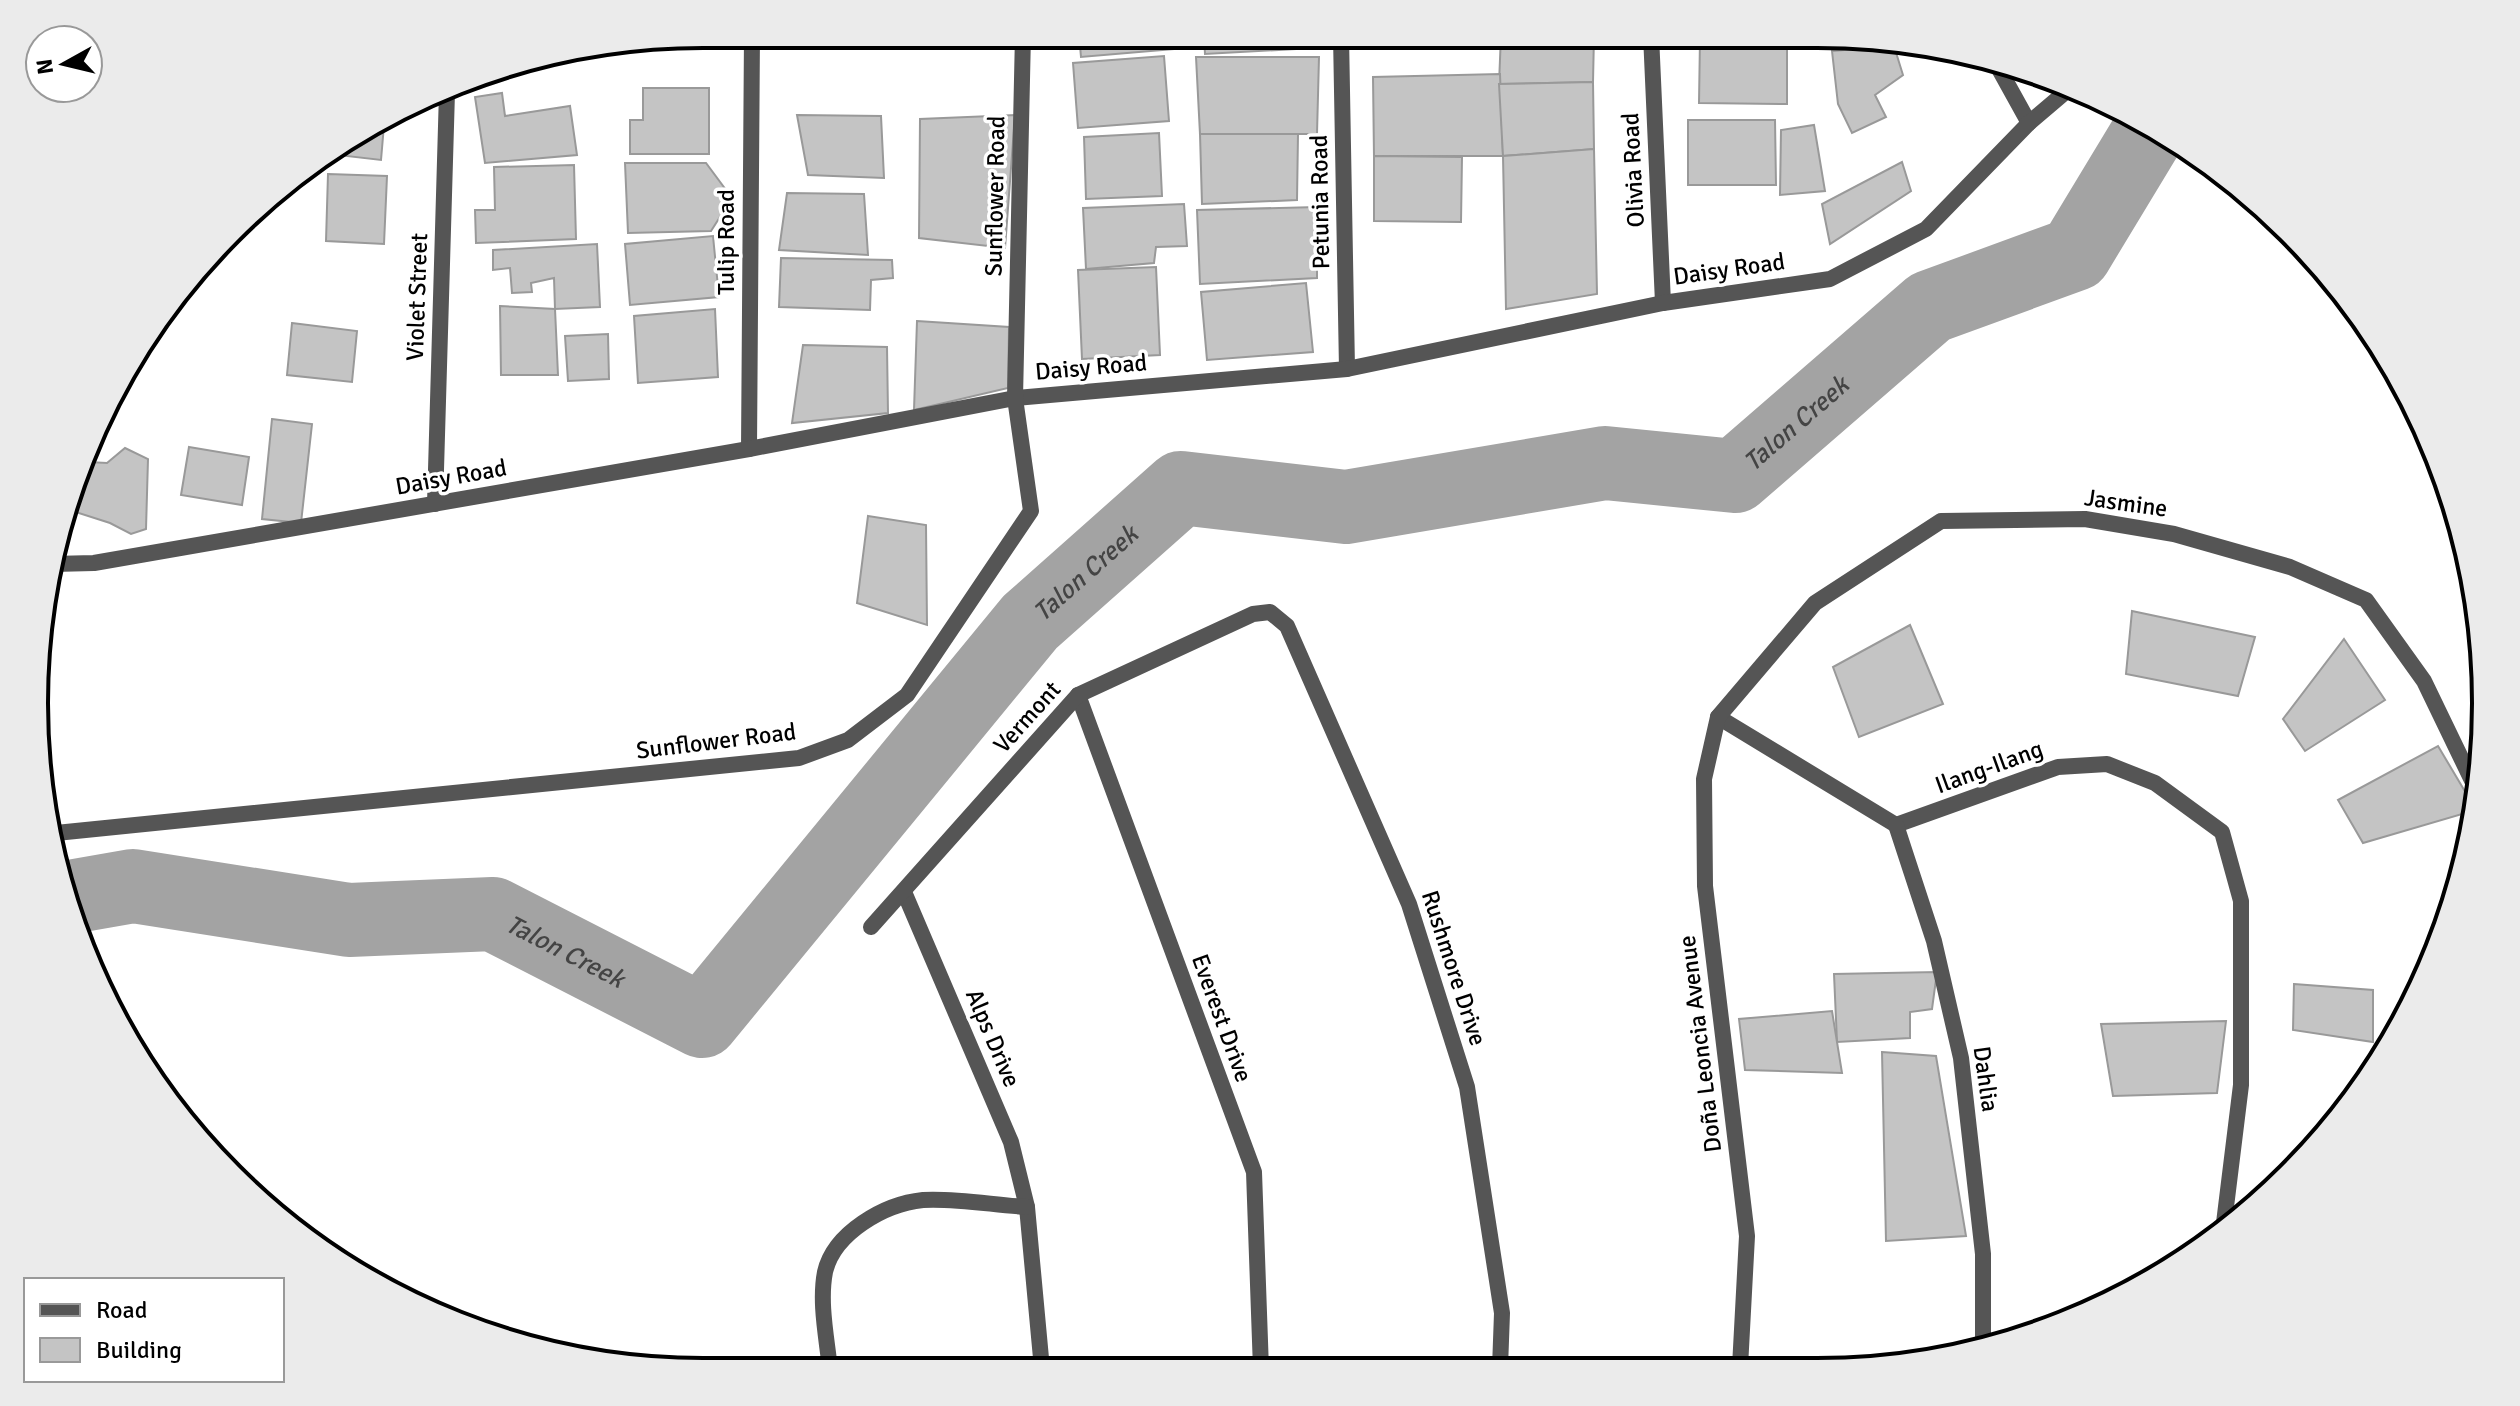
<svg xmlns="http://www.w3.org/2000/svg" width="2520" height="1406" viewBox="0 0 2520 1406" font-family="Signika,sans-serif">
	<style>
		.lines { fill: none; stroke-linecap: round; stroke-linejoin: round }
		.river { stroke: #a3a3a3; stroke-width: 74 }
		.building { fill: #c4c4c4; stroke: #999; stroke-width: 2 }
		.street { stroke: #555; stroke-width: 16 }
		.labels { text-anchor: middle; stroke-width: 7; stroke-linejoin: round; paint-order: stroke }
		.street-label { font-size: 24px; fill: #000; stroke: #fff }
		.water-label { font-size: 26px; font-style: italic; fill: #444; stroke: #fff }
		.rim { fill: none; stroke: #000; stroke-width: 4 }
	</style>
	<rect width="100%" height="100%" fill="#fff"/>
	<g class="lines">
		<path class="river" id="s1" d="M 70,897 L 133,886 L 349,920 L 493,914 L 702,1021 L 1030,622 L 1181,488 L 1346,507 L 1605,463 L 1735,476 L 1930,307 L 2075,254 L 2153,125"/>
	</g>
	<g class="building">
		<path d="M 923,34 L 1016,34 L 923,38 Z"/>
		<path d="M 1079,34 L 1184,35 L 1185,48 L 1081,57 Z"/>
		<path d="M 1204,35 L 1312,35 L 1313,48 L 1205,54 Z"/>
		<path d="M 1501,35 L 1594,35 L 1593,82 L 1499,84 Z"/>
		<path d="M 1851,35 L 1860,35 L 1885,40 L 1851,48 Z"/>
		<path d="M 1700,39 L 1787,39 L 1787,104 L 1699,103 Z"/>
		<path d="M 1894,46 L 1903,75 L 1875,95 L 1886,117 L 1852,133 L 1838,104 L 1832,51 Z"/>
		<path d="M 1164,56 L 1169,121 L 1078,128 L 1073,63 Z"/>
		<path d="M 1196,57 L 1319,57 L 1317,134 L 1200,134 Z"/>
		<path d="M 1500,74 L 1503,156 L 1374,156 L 1373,77 Z"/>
		<path d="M 1593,82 L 1594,149 L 1503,156 L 1499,84 Z"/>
		<path d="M 643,88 L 709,88 L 709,154 L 630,154 L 630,120 L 643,120 Z"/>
		<path d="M 502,93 L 505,116 L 570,106 L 577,155 L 485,163 L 475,97 Z"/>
		<path d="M 797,115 L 881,116 L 884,178 L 808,175 Z"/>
		<path d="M 1015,115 L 1005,248 L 919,238 L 920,119 Z"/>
		<path d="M 1688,120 L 1775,120 L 1776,185 L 1688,185 Z"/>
		<path d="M 384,125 L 381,160 L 329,154 Z"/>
		<path d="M 1814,125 L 1825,191 L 1780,195 L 1781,130 Z"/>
		<path d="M 1159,133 L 1162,196 L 1086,199 L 1084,137 Z"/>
		<path d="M 1200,134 L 1298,134 L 1297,200 L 1202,204 Z"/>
		<path d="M 1594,149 L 1597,294 L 1506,309 L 1503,156 Z"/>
		<path d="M 1374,156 L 1462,157 L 1461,222 L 1374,221 Z"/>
		<path d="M 1902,162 L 1911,191 L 1830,244 L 1822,204 Z"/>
		<path d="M 625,163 L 706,163 L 732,198 L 711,231 L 628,233 Z"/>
		<path d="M 574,165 L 576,239 L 476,243 L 475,210 L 495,210 L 494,167 Z"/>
		<path d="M 328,174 L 387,176 L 384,244 L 326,241 Z"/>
		<path d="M 787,193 L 864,194 L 868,255 L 779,250 Z"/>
		<path d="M 1184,204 L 1187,246 L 1156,247 L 1154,263 L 1086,269 L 1083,208 Z"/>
		<path d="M 1317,207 L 1317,278 L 1200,284 L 1197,210 Z"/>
		<path d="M 713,236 L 719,297 L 630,305 L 625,244 Z"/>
		<path d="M 597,244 L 600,307 L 555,309 L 554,278 L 531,283 L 532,292 L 512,293 L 510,268 L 493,270 L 493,250 Z"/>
		<path d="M 781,258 L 892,260 L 893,278 L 871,280 L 870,310 L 779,307 Z"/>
		<path d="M 1156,267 L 1160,355 L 1082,359 L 1078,270 Z"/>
		<path d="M 1306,283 L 1313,352 L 1207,360 L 1201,292 Z"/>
		<path d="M 500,306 L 555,309 L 558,375 L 501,375 Z"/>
		<path d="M 715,309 L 718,377 L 638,383 L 634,316 Z"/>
		<path d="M 917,321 L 1009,327 L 1008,388 L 914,410 Z"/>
		<path d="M 292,323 L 357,331 L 352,382 L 287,375 Z"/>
		<path d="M 608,334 L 609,379 L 568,381 L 565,336 Z"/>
		<path d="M 803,345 L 887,347 L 888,413 L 792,423 Z"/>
		<path d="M 272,419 L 312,424 L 301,523 L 262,519 Z"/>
		<path d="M 189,447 L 249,457 L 242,505 L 181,495 Z"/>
		<path d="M 125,448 L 148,459 L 146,529 L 131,534 L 110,523 L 66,509 L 88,462 L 107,463 Z"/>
		<path d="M 868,516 L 926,525 L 927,625 L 857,603 Z"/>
		<path d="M 2132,611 L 2255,637 L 2238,696 L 2126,674 Z"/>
		<path d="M 1910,625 L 1943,704 L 1859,737 L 1833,667 Z"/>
		<path d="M 2344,639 L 2385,700 L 2305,751 L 2283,719 Z"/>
		<path d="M 2438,746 L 2476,810 L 2363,843 L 2338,800 Z"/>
		<path d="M 1937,972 L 1932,1009 L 1910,1012 L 1910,1038 L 1837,1042 L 1834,974 Z"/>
		<path d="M 2294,984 L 2373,990 L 2373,1042 L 2293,1030 Z"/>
		<path d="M 1832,1011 L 1842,1073 L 1745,1070 L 1739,1019 Z"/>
		<path d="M 2226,1021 L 2217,1093 L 2113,1096 L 2101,1024 Z"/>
		<path d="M 1882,1052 L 1936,1056 L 1966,1236 L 1886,1241 Z"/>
	</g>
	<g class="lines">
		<g class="street">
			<path d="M 1341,35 L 1347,369"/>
			<path d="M 1651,35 L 1663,303"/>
			<path d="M 1993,58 L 2029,123"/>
			<path d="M 749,449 L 752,34"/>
			<path d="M 435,504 L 447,92"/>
			<path d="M 53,564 L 94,563 L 749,449 L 1015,398 L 1347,369 L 1663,303 L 1830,279 L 1926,229 L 2029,123 L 2069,89"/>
			<path d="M 1078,695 L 1254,1172 L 1261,1369"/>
			<path d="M 1718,717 L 1896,825"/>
			<path d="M 1896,825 L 2058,767 L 2107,764 L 2155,783 L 2222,832 L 2241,901 L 2241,1085 L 2223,1231"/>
			<path d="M 1896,825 L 1934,941 L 1961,1058 L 1983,1254 L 1983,1348"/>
			<path d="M 56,833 L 799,758 L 848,740 L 907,695 L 1031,511 L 1015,398 L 1023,34"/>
			<path d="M 904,892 L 1011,1142 L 1027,1207 L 1042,1369"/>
			<path d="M 871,927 L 1078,695 L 1253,614 L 1270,612 L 1287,626 L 1409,904 L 1467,1087 L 1502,1313 L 1500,1368"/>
			<path d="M 1740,1367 L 1747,1236 L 1705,886 L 1704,779 L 1718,717 L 1815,603 L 1941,521 L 2085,519 L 2174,534 L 2290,567 L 2366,600 L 2424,681 L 2479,795"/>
			<path d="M 830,1370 C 827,1339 819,1303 825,1272 C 834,1233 884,1204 923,1200 C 956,1198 993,1205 1027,1207"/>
		</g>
	</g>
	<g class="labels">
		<g class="street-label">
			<text transform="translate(1633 170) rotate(-93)" y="8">Olivia Road</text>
			<text transform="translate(995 196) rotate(-89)" y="8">Sunflower Road</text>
			<text transform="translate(1320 202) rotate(-91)" y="8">Petunia Road</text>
			<text transform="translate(726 242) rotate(-90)" y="8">Tulip Road</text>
			<text transform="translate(1729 269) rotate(-8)" y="8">Daisy Road</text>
			<text transform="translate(417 297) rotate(-88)" y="8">Violet Street</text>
			<text transform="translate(1091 367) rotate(-5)" y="8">Daisy Road</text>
			<text transform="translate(451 477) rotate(-10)" y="8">Daisy Road</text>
			<text transform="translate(2126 503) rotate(8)" y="8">Jasmine</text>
			<text transform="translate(1027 717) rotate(-48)" y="8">Vermont</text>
			<text transform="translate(716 741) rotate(-7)" y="8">Sunflower Road</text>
			<text transform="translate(1989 767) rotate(-20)" y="8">Ilang-Ilang</text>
			<text transform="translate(1454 968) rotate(72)" y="8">Rushmore Drive</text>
			<text transform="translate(1222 1018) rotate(70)" y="8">Everest Drive</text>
			<text transform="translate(993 1038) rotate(67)" y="8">Alps Drive</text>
			<text transform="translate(1700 1044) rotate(-97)" y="8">Doña Leoncia Avenue</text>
			<text transform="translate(1986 1079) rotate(82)" y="8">Dahlia</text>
		</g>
		<g class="water-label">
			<text dy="9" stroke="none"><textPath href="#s1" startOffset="2020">Talon Creek</textPath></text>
			<text dy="9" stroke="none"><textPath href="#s1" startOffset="1252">Talon Creek</textPath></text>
			<text dy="9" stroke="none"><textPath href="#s1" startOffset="508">Talon Creek</textPath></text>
		</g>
	</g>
	<path d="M0 0H2520V1406H0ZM703 48H1817A655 655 0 0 1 2472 703V703A655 655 0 0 1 1817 1358H703A655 655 0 0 1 48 703V703A655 655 0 0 1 703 48Z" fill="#ebebeb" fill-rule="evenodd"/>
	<path class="rim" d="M703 48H1817A655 655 0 0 1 2472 703V703A655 655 0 0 1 1817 1358H703A655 655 0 0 1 48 703V703A655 655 0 0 1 703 48Z"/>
	<rect x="24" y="1278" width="260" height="104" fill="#ffffff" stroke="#999999" stroke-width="2"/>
	<rect x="40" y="1304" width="40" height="12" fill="#555555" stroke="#999999" stroke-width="2"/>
	<text x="96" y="1318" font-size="24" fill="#000000">Road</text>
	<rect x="40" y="1338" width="40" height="24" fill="#c4c4c4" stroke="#999999" stroke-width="2"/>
	<text x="96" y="1358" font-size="24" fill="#000000">Building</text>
	<g transform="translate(64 64) rotate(262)"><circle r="38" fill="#ffffff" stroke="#999999" stroke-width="2"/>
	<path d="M0-6L14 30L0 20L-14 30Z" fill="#000000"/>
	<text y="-12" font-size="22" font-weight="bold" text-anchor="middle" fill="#000000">N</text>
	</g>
</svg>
